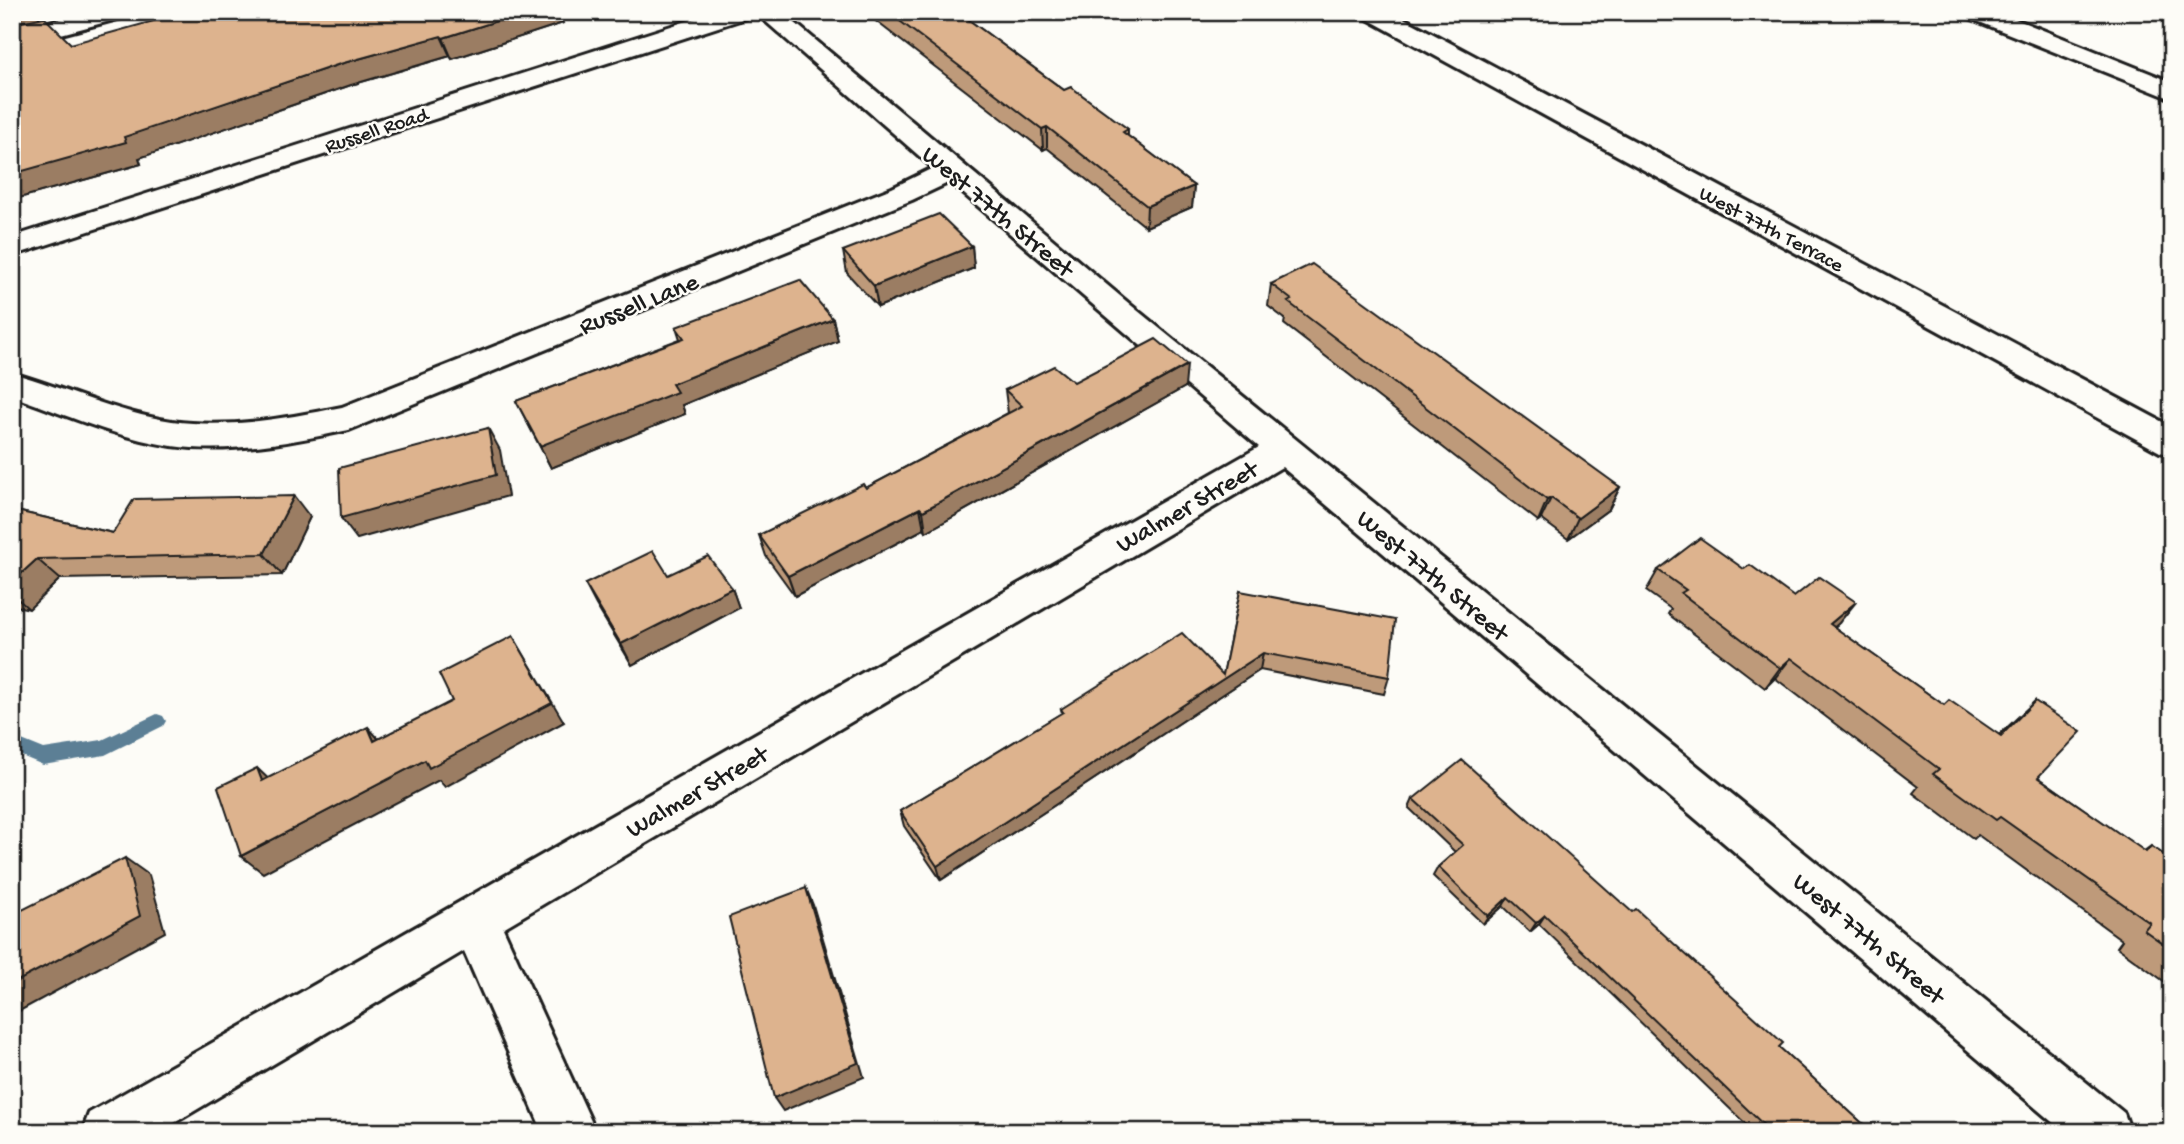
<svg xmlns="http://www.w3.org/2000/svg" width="2184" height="1144" viewBox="0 0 2184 1144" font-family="'Gochi Hand',sans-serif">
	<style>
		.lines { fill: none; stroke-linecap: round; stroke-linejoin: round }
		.stream { fill: #5c7f95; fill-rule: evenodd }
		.minor-casing { stroke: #1c1c1c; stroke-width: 6 }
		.path { stroke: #1c1c1c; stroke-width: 3.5; stroke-dasharray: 5 3.5; stroke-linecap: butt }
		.minor { fill: #fdfcf7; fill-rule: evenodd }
		.wall { fill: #be9a7a; stroke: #1c1c1c; stroke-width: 2 }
		.shaded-wall { fill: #9b7d63; stroke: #1c1c1c; stroke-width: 2 }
		.building { fill: #ddb38e; stroke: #1c1c1c; stroke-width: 2 }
		.labels { text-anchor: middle; stroke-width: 5; stroke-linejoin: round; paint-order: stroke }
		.far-street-label { font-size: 21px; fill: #1c1c1c; stroke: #fdfcf7 }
		.street-label { font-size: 26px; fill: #1c1c1c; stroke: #fdfcf7 }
	</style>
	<rect width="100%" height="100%" fill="#fdfcf7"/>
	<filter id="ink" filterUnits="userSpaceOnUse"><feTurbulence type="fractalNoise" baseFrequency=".0143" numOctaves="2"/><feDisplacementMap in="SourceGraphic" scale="14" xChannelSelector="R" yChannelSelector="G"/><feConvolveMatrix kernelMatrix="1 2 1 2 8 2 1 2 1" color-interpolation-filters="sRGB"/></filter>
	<g filter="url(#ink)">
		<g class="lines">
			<path class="stream" d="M 157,714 L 163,716 L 166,721 L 163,726 L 105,755 L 43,765 L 12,752 L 12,736 L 44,749 L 102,740 Z"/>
			<defs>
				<g id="minor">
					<path d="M 87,12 L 128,12 L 125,17 L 12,47 L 12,32 Z"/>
					<path d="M 715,12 L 752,12 L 749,17 L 12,256 L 12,237 Z"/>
					<path d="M 755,12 L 782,12 L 1132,306 L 2124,1113 L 2131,1132 L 2064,1132 L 1282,467 L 503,928 L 596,1132 L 543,1132 L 464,951 L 159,1132 L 82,1132 L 89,1113 L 1259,447 L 950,182 L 912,200 L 349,430 C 291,442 231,454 172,446 C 117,438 64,414 12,396 L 12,373 C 65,388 117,413 172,421 C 229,429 287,418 342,407 L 892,188 L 933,168 Z"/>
					<path d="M 1361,12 L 1392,12 L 2172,427 L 2172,455 L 2160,452 L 1364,17 Z"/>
					<path d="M 1964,12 L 1998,12 L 2172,82 L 2172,99 L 1967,17 Z"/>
				</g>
			</defs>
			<use href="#minor" class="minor-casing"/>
			<path class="path" d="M 153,21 L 186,12"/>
			<use href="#minor" class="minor"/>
		</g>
		<g class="wall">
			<path d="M 12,12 L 40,18 L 71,44 L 563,23 L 452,59 L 450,56 L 351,85 L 139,158 L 141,164 L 12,200 Z"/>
			<path d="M 864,12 L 958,12 L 1064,90 L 1128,129 L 1128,136 L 1194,186 L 1192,207 L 1146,227 L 1047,148 L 1043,150 Z"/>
			<path d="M 972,246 L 974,268 L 878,307 L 847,273 L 843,251 Z"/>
			<path d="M 1271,284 L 1620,487 L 1609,509 L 1568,539 L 1541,519 L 1538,521 L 1284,324 L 1285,319 L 1268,306 Z"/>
			<path d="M 833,319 L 838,341 L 682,405 L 685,414 L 551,468 L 516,401 L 680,339 L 676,327 Z"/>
			<path d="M 1074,382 L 1185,387 L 926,532 L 924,529 L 795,596 L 766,556 L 759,535 L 866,488 L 1008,413 L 1005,390 Z"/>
			<path d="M 12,510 L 113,533 L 310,517 L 282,575 L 60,579 L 29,609 L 12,605 Z"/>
			<path d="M 1744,569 L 1839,623 L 1834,627 L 1944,705 L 1999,735 L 2035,701 L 2038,777 L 2144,851 L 2151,846 L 2172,860 L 2172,987 L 2117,947 L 2122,940 L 1978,835 L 1974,839 L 1913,793 L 1918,787 L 1775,678 L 1765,688 L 1668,614 L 1671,609 L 1646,591 L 1658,570 Z"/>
			<path d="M 668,575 L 732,588 L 739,608 L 632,665 L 596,605 L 585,584 Z"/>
			<path d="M 1240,591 L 1389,677 L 1384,694 L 1260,670 L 941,880 L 904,826 L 900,811 L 1062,713 L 1061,709 L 1223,675 Z"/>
			<path d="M 1413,799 L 1779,1047 L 1872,1132 L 1754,1132 L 1539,924 L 1530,932 L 1503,906 L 1483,924 L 1433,876 L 1438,867 L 1455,852 L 1409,808 Z"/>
		</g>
		<g class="shaded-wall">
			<path d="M 12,12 L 36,12 L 42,21 L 12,30 Z"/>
			<path d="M 525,12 L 559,12 L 563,23 L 452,59 L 443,38 Z"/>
			<path d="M 441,36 L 450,56 L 351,85 L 139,158 L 141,164 L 12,200 L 12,174 L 340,64 Z"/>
			<path d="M 1047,127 L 1047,148 L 1043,150 L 1042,129 Z"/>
			<path d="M 1194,186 L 1192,207 L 1146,227 L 1147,206 Z"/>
			<path d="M 972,246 L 974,268 L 878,307 L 874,286 Z"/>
			<path d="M 833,319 L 838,341 L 682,405 L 685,414 L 551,468 L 540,446 L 672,384 Z"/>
			<path d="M 1187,365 L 1185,387 L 926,532 L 923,511 Z"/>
			<path d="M 488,428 L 500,450 L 508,496 L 357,539 L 341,518 Z"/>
			<path d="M 1620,487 L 1609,509 L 1568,539 L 1578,518 Z"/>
			<path d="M 294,496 L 310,517 L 282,575 L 264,554 Z"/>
			<path d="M 1551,498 L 1541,519 L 1538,521 L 1547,500 Z"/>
			<path d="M 920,508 L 924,529 L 795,596 L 788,576 Z"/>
			<path d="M 37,559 L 60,579 L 29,609 L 12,594 L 12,582 Z"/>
			<path d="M 732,588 L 739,608 L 632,665 L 621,644 Z"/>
			<path d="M 1856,602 L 1839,623 L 1814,645 L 1830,624 Z"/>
			<path d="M 513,636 L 564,722 L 445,787 L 439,780 L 263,873 L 241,856 L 425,760 Z"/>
			<path d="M 1263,653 L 1260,670 L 941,880 L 937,866 Z"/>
			<path d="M 1791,658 L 1775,678 L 1765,688 L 1780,668 Z"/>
			<path d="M 368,727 L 385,746 L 374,741 Z"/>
			<path d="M 257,768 L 277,787 L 262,781 Z"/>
			<path d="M 125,858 L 149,875 L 165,932 L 12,1015 L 12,984 Z"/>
			<path d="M 806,888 L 813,905 L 864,1077 L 783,1111 L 774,1098 Z"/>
			<path d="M 1508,897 L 1503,906 L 1483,924 L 1488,916 Z"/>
			<path d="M 1545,915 L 1539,924 L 1530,932 L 1536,923 Z"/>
		</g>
		<g class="building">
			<path d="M 186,12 L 525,12 L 443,38 L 441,36 L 340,64 L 124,137 L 126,142 L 12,174 L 12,24 L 44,17 L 71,44 Z"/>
			<path d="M 888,12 L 958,12 L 1064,90 L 1071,87 L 1128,129 L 1123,132 L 1194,186 L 1147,206 L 1047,127 L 1042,129 Z"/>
			<path d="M 939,214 L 972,246 L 874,286 L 843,251 Z"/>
			<path d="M 1312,264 L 1620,487 L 1578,518 L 1551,498 L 1547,500 L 1288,302 L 1292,300 L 1271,284 Z"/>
			<path d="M 800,280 L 833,319 L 672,384 L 677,392 L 540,446 L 516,401 L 684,338 L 676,327 Z"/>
			<path d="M 1156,339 L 1187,365 L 923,511 L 920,508 L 788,576 L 759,535 L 863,484 L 866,488 L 1022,406 L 1005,390 L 1054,366 L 1074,382 Z"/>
			<path d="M 488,428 L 496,475 L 341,518 L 339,468 Z"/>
			<path d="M 294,496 L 264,554 L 37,559 L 12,582 L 12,510 L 113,533 L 134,499 Z"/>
			<path d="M 1700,538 L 1744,569 L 1750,565 L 1794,597 L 1819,577 L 1856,602 L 1830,624 L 1944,705 L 1949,700 L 2001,736 L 2035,701 L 2081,732 L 2038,777 L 2146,852 L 2151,846 L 2172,860 L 2172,950 L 2144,930 L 2150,923 L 2000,817 L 1996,820 L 1933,774 L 1939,769 L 1791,658 L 1780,668 L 1681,593 L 1686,590 L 1658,570 Z"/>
			<path d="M 653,551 L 668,575 L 708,556 L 732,588 L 621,644 L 585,584 Z"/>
			<path d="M 1240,591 L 1395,620 L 1389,677 L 1263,653 L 937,866 L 900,811 L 1063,712 L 1061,709 L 1182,633 L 1223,675 Z"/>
			<path d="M 513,636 L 552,703 L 429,768 L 425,760 L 241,856 L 218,787 L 257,768 L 262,781 L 368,727 L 374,741 L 452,701 L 439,674 Z"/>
			<path d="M 1462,760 L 1632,912 L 1636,909 L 1783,1043 L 1779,1047 L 1872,1132 L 1771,1132 L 1545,915 L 1536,923 L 1508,897 L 1488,916 L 1438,867 L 1463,845 L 1413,799 Z"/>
			<path d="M 125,858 L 140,916 L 12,984 L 12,915 Z"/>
			<path d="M 806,888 L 858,1063 L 774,1098 L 729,917 Z"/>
		</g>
	</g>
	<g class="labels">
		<g class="far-street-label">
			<text transform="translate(376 129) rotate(-18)" y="7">Russell Road</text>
			<text transform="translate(1772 228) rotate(28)" y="7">West 77th Terrace</text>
		</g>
		<g class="street-label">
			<text transform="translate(999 210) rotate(40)" y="9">West 77th Street</text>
			<text transform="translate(638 302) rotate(-22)" y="9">Russell Lane</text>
			<text transform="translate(1186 505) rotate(-30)" y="9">Walmer Street</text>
			<text transform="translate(1434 574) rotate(40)" y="9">West 77th Street</text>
			<text transform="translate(696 790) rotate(-30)" y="9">Walmer Street</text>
			<text transform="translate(1870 937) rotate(40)" y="9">West 77th Street</text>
		</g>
	</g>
	<rect width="2184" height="1144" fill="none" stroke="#fdfcf7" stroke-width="42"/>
	<rect x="21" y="21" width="2142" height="1102" fill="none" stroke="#1c1c1c" stroke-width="2.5" filter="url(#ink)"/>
</svg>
